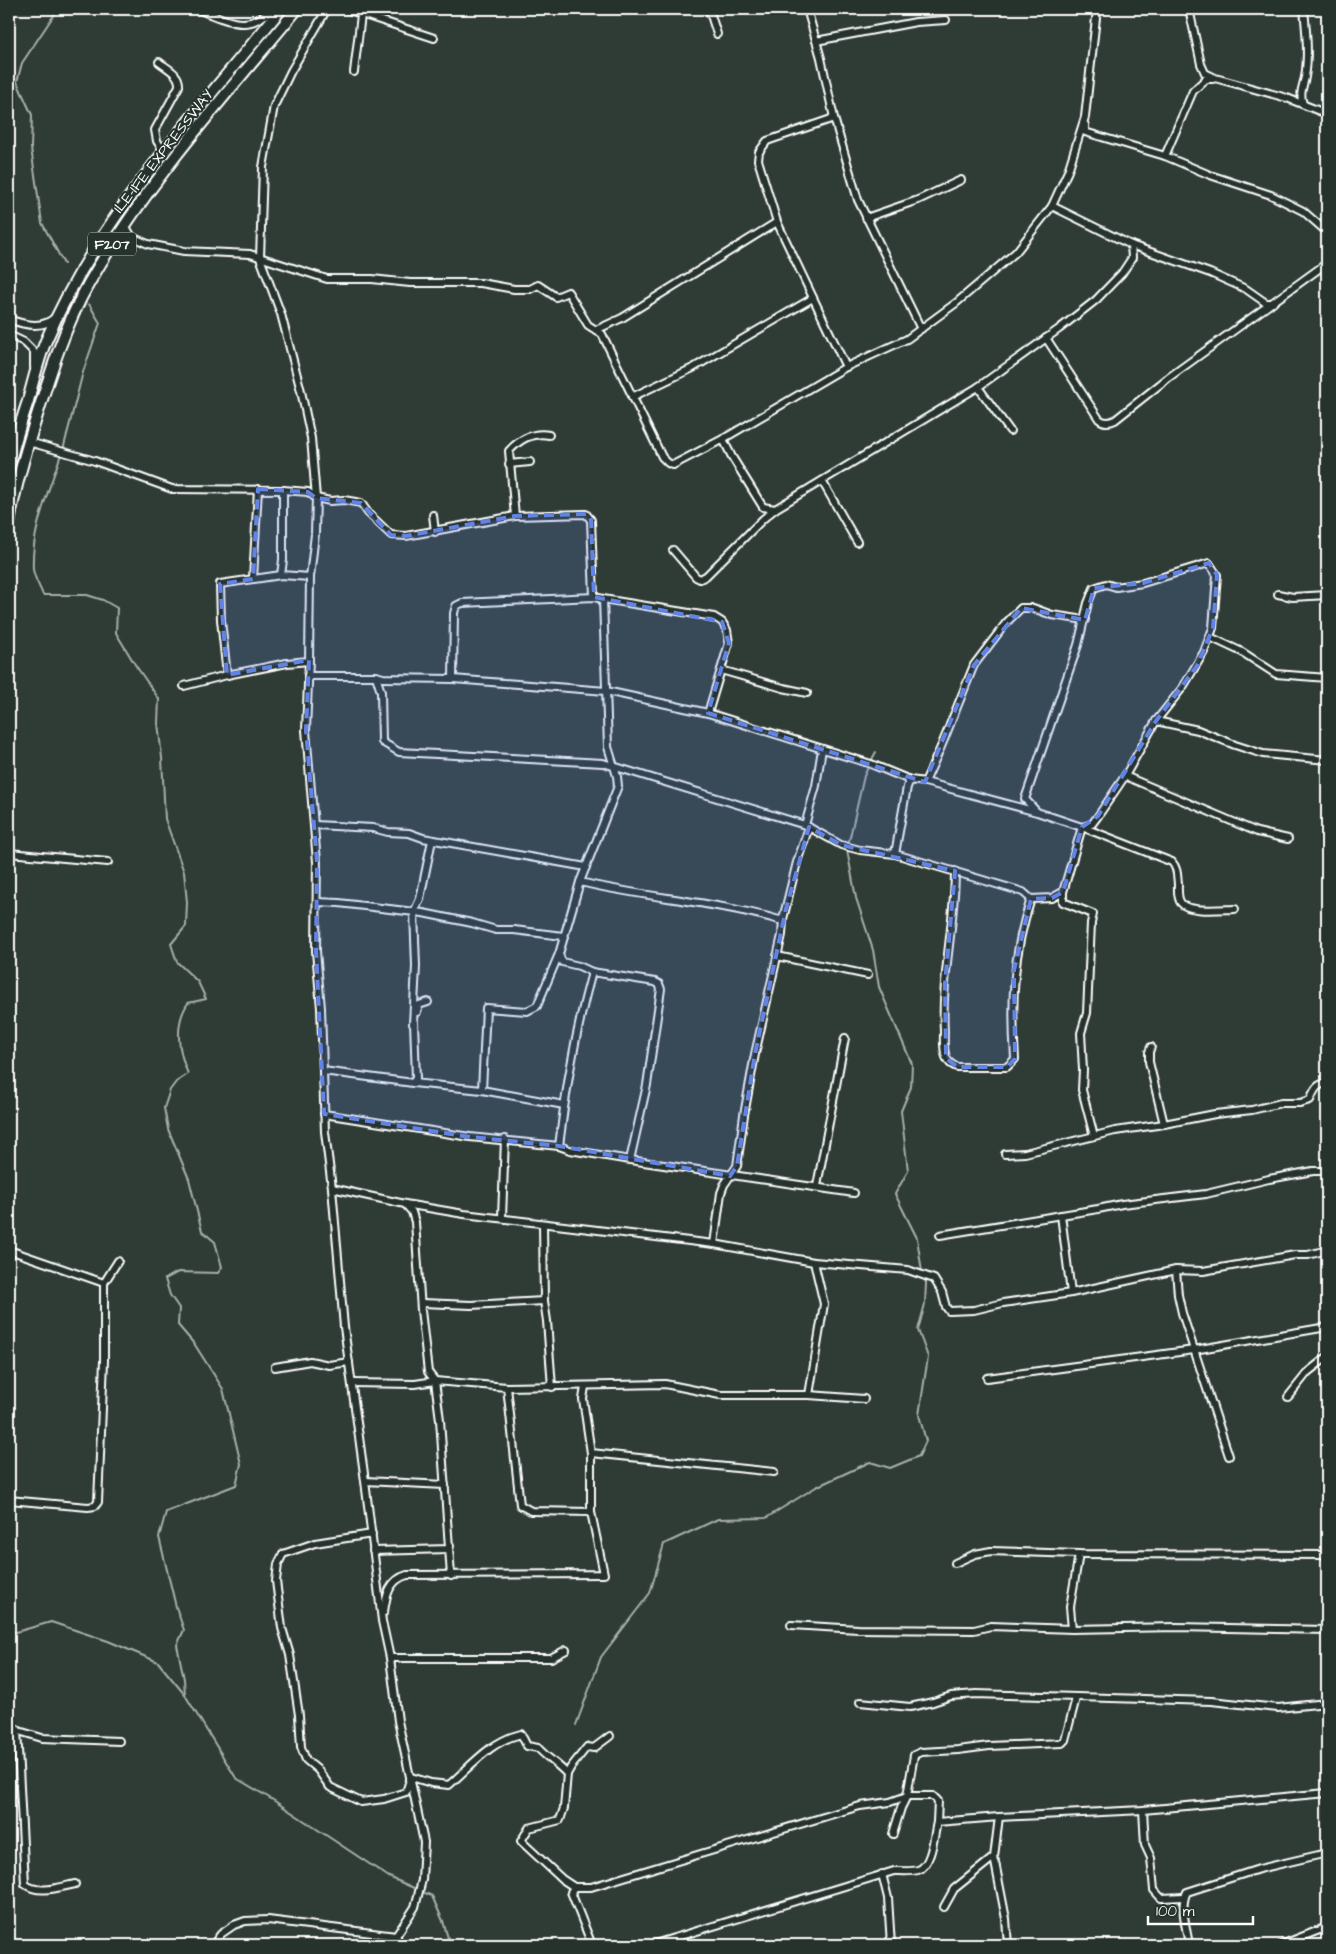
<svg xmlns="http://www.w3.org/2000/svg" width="1336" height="1954" viewBox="0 0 1336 1954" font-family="'Architects Daughter',sans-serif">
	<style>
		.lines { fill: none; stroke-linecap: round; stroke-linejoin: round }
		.stream { stroke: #a9afac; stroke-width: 2 }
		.minor-casing { stroke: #fff; stroke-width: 10 }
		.primary-casing { stroke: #fff; stroke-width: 14 }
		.minor { stroke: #26332d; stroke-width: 6 }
		.primary { stroke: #26332d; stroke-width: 10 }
		.marked { fill: #6183e4; fill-opacity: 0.2; stroke: #6183e4; stroke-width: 4; stroke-dasharray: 10 6; stroke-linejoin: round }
		.labels { text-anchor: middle; stroke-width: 4; stroke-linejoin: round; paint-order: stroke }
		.shield { fill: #26332d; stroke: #bec2c0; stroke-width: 1 }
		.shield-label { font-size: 14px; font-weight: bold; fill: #fff }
		.street-label { font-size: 15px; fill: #fff; stroke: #26332d }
	</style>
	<rect width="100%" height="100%" fill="#2f3b35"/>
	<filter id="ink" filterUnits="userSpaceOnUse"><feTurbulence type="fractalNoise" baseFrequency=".02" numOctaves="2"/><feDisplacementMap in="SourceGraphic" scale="10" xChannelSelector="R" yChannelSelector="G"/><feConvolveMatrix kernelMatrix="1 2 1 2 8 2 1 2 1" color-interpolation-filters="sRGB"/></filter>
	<g filter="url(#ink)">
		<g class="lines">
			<g class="stream">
				<path d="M 58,9 L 22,63 L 17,82 L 32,115 L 31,148 L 42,223 L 64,264"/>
				<path d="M 63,450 L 83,372 L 100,323 L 89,304"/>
				<path d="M 61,454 C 49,491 31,530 33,569 C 34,578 40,587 43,595 L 87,595 L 103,600 L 117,608 L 116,633 L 136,666 L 159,699 L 158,723 L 162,758 L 165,819 L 184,872 L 187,902 L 186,926 L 171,944 L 177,962 L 198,982 L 206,999 L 188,1003 C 174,1024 178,1051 188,1074 L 176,1082 L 170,1090 L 164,1108 L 168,1129 L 189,1179 L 202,1231 L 215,1242 L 222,1267 L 218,1273 L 178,1272 L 165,1279 L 170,1295 L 179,1308 L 178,1325 L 195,1345 L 223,1389 L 241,1464 L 236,1485 L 166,1512 L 159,1537 L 176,1607 L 184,1630 L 177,1645 L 184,1679 L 185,1695"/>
				<path d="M 871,761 L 876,752"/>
				<path d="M 869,765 L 864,776 L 847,850 L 856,898 L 873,950 L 879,987 L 912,1064 L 911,1087 L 901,1111 L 908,1171 L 895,1194 L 917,1238 L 922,1272"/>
				<path d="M 9,1631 L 16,1632 L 51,1622 L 108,1641 L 158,1662 L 185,1695 L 236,1778 L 273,1800 L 389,1877 L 432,1896 L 443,1921 L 450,1945"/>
				<path d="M 576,1725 L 601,1657 L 650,1593 L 664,1544 L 718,1519 L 766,1518 L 816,1487 L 870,1462 L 890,1468 L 919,1456 L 926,1441 L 919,1415 L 928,1357 L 918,1330 L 925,1304 L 926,1283 L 924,1277"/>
			</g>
			<defs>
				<g id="minor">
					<path d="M 197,9 C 225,19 248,35 271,9"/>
					<path d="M 327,9 L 291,71 L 274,106 L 263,167 L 260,258 L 281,314 L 301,391 L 311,438 L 316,498 L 315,534 L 310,577 L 309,661 L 306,730 L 317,862 L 316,951 L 321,1008 L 325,1132 L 332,1188 L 344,1327 L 365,1481 L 382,1621 L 390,1658 L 398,1721 L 424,1842 L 422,1880 L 415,1907 L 396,1936 L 401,1945"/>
					<path d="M 346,9 L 434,38"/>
					<path d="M 709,9 L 717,34"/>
					<path d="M 807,9 L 821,58 L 834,118 L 858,200 L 921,329"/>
					<path d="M 1189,9 L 1201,64 L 1205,73 L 1215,78 L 1287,98 L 1327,114"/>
					<path d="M 816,41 L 916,22 L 946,20"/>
					<path d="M 159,62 C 168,69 180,74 179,86 L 155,130 L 157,141 L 164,152"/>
					<path d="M 354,72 L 361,15"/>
					<path d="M 1303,104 C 1299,93 1303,87 1305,77 C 1309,54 1306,31 1304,9"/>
					<path d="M 834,118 L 767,141 L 759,152 L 758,160 L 777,222 L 846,367"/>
					<path d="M 1085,125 L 1085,132 L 1165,156 L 1210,175 L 1271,195 L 1303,211 L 1327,232"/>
					<path d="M 1165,156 L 1193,91 L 1206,79 L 1213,79"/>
					<path d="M 1052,206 L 1131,245 L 1210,273 L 1246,289 L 1266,303 L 1273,303"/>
					<path d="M 866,218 L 918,200 L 961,180"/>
					<path d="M 125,225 L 132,237 L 148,244 L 184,251 L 250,254 L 327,279 L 372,279 L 410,283 L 481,283 L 514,289 L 530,289 L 538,285 L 556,297 L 568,292 L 588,325 L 602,334 L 662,457 L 668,463 L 673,465 L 723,439 L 846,367 L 907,339 L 956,303 L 1016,252 L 1052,206 L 1068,171 L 1085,117 L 1097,9"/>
					<path d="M 9,319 C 24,325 44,330 56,316"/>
					<path d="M 596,330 L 622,318 L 777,222"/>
					<path d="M 9,335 L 24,342 L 34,352 L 34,367"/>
					<path d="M 1046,338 L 1099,419 C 1104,423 1109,423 1115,420 L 1168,378 L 1327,263"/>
					<path d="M 978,387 L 1010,431"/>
					<path d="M 632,397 L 693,368 L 813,298"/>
					<path d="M 723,439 L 732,457 L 763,507 L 775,509"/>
					<path d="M 29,442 L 95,461 L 172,489 L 283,490 L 308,492 L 316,498 L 330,501 L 344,500 L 361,503 L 368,513 L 391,535 L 406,536 L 515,516 L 586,514 L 591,520 L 594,597"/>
					<path d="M 509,464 L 530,462"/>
					<path d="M 822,481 L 857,542"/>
					<path d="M 433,515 L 435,532"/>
					<path d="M 515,516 L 509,451 C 520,439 532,432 549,435"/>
					<path d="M 673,550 L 696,577 L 700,579 L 706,576 L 763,519 L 775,509 L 978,387 L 1059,329 L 1096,300 L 1122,273 L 1132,258 L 1131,245"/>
					<path d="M 281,575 L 283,560 L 283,490"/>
					<path d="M 253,579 L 258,489"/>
					<path d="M 1278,594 L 1293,597 L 1327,595"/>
					<path d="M 1210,637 L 1242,652 L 1276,674 L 1327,678"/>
					<path d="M 721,670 L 783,688 L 807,693"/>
					<path d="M 227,675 L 221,620 L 220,584 L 281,575 L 310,577"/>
					<path d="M 308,676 L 376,676 L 383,678 L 453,679 L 606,691 L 708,713 L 871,764 L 910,780"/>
					<path d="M 376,676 L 381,692 L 382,742 L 399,752 L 603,763 L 805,825 L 841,845 L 860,850 L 895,854 L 907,787 L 910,780 L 925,782 L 1037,812 L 1082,827 L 1172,862 C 1178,869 1177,876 1178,884 C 1178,890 1177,898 1181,903 C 1189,913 1223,909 1235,909"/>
					<path d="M 453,679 L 454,613 L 456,606 L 462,603 L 594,597 L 603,599 L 714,617 L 722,622 L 727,630 L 729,643 L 708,713"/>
					<path d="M 184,686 L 227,675 L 287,663 L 309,661"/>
					<path d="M 1156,721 L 1198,730 L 1235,745 L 1263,754 L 1327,760"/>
					<path d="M 1125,776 L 1257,832 L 1288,839"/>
					<path d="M 925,782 L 941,747 L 974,665 L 1006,623 L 1021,608 L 1033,608 L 1052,615 L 1085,620"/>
					<path d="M 1036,811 L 1025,799 L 1078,645 L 1088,603 L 1094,588 L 1106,584 L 1116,587 L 1143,583 L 1209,563 L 1217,575 L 1213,628 L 1204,652 L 1183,687 L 1156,721 L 1125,776 L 1098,816 L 1092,824 L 1082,827 L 1063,892 L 1063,902 L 1093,914 L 1091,923 L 1087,1013 L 1081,1033 L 1083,1070 L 1082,1090 L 1094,1136"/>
					<path d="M 315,825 L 373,828 L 388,832 L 409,833 L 423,838 L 586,867"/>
					<path d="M 805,825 L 816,786 L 822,749"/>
					<path d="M 9,853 L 108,862"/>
					<path d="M 895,854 L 1023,892 L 1031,899"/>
					<path d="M 955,871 C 955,924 941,977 944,1031 C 944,1039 943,1049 946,1057 C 948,1063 952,1065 957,1067 L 1007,1067 L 1015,1059 C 1011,1004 1013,951 1031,899 L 1052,898 L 1063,892"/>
					<path d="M 580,882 C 646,898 714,901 779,920 L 783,919 L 782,935 L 755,1054 L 744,1115 L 737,1166 L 724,1185 L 721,1193 L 714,1244"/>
					<path d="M 317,902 L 339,903 L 423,913 L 472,923 L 496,930 L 514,930 L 563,936"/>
					<path d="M 783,919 L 797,862 L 809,827"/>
					<path d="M 559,954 L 562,962 L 579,966 L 592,972 L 655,982 L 659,984 L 661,989 L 647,1085 L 630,1160"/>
					<path d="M 777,956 L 868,975"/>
					<path d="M 417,1012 L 419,1005 L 428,1002"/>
					<path d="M 413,1024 L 416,966 L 414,912 L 420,899 L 432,840"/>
					<path d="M 1151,1047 L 1149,1052 L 1149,1062 L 1164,1124"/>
					<path d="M 323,1071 L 413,1083 L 416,1078 L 414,1022"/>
					<path d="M 413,1083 L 482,1090 L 564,1105"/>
					<path d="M 482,1090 L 486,1008 L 527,1011 L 537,1006 L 559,954 L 580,882 L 618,786 L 617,776 L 608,747 L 603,599"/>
					<path d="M 324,1114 L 470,1137 L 559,1146 L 570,1150 L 630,1160 L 854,1193"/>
					<path d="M 559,1146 C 566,1087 576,1029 592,972"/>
					<path d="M 1005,1154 L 1025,1153 L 1115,1131 L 1164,1124 L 1215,1114 L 1252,1110 L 1281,1103 L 1300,1103 L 1310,1100 C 1314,1091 1316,1084 1327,1083"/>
					<path d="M 817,1186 L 845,1038"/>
					<path d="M 332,1188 L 405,1204 L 464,1214 L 714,1244 L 814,1262 L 908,1270 L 934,1279 L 942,1292 L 946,1307 L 949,1311 L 974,1310 L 1003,1303 L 1071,1293 L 1176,1270"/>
					<path d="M 405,1204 L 412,1212 L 415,1222 L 421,1310 L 428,1372 L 435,1381 L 440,1420 L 451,1576"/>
					<path d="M 1061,1215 L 1071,1293"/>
					<path d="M 502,1217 L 505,1139"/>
					<path d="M 543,1224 L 544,1301 L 547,1321 L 552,1387"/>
					<path d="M 940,1235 L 1098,1209 L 1122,1204 L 1206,1194 L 1269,1179 L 1313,1171 L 1327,1171"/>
					<path d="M 9,1250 L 104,1283"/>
					<path d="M 422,1303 L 471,1305 L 544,1301"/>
					<path d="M 275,1367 L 310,1361 L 329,1365 L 349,1362"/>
					<path d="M 987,1378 L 1194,1350 L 1327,1327"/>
					<path d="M 352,1383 L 415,1384 L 435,1381 L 507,1387 L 665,1384 L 720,1395 L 809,1395 L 864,1399"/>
					<path d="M 507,1387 L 520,1505 L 531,1511 L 591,1512"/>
					<path d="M 809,1395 L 824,1304 L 814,1262"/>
					<path d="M 1288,1397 L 1308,1372 L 1327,1357"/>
					<path d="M 591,1453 L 774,1472"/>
					<path d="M 1229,1456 L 1182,1313 L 1178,1295 L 1176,1270 L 1203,1271 L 1295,1255 L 1308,1255 L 1327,1250"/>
					<path d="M 365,1481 L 445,1485"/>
					<path d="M 9,1500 L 88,1507 L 95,1506 L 98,1502 L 104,1361 L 104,1283 L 118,1261"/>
					<path d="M 372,1534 L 315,1543 L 283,1554 L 278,1564 L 276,1581 L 282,1628 L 290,1655 L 299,1715 L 301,1747 L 306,1760 L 318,1770 L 330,1787 L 361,1802 L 384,1799 L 406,1792 L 411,1777 L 431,1783 L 449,1785 C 472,1765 491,1741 521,1734 L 527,1746 L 538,1748 C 547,1758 558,1764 567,1774 L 564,1808 L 560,1820 L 529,1828 L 521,1841 L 562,1879 L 574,1887 L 591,1887 L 860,1806 L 890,1802 L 907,1796 L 933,1796 L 938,1801 L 937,1822"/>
					<path d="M 373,1551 L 449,1549 L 450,1546"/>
					<path d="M 955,1563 L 975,1554 L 991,1551 L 1079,1554 L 1327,1555"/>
					<path d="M 384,1612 C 386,1596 389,1580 407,1575 L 604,1574 L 591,1512 L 591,1453 L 583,1399 L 585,1387"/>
					<path d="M 791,1625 L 858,1629 L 974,1630 L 991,1626 L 1072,1629 L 1177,1627 L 1327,1630"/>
					<path d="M 1072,1629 L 1070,1607 L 1079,1554"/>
					<path d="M 390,1658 L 551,1658 L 566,1650"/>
					<path d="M 860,1702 L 910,1707 L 933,1702 L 951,1696 L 976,1694 L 1211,1701 L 1278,1708 L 1327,1703"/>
					<path d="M 9,1728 L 42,1738 L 119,1741"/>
					<path d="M 17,1729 L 25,1884 C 38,1895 60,1887 75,1884"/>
					<path d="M 567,1774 L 571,1767 L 587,1747 L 594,1748 L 610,1736"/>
					<path d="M 1143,1810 L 1145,1845 L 1151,1858 L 1154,1890 L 1161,1898 L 1184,1897"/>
					<path d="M 999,1817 L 994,1857 L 1006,1919 L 1008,1945"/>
					<path d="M 893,1834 L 901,1808 L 907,1796 L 914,1755 L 921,1752 L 958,1750 L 989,1746 L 1062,1743 L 1065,1740 L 1076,1698"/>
					<path d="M 882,1874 L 888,1898 L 891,1945"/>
					<path d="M 574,1887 L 571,1892 L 592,1945"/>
					<path d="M 944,1907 L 954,1889 L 994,1857"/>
					<path d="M 213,1945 L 221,1934 L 234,1925 L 245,1921 L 268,1920 L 396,1936"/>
					<path d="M 651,1945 L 894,1871 C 901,1871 911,1872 918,1870 C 932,1866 934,1834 937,1822 L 999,1817 L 1143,1810 L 1327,1793"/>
					<path d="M 1189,1945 C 1187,1930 1179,1906 1187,1892 L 1259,1869 L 1327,1853"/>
					<path d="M 1281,1945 L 1327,1927"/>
				</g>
				<g id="primary">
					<path d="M 9,466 C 14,444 21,422 28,401 C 33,381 38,361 45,343 C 98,217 196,114 281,9"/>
					<path d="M 9,524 C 14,490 24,457 34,425 C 49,377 64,327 89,283 C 145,184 225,96 297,9"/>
				</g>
			</defs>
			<use href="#minor" class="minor-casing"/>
			<use href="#primary" class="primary-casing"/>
			<use href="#minor" class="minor"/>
			<use href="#primary" class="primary"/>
		</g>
	</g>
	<path class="marked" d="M 258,489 L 308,492 L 316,498 L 361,503 L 391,535 L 406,536 L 515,516 L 586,514 L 591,520 L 594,597 L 722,622 L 729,643 L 708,713 L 925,782 L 974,665 L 1021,608 L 1085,620 L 1094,588 L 1143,583 L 1209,563 L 1217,575 L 1213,628 L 1197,666 L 1156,721 L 1098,816 L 1082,827 L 1063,892 L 1052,898 L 1031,899 L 1014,970 L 1015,1059 L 1007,1067 L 957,1067 L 946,1058 L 945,984 L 955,871 L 841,845 L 809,827 L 786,909 L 755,1054 L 737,1166 L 730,1176 L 559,1146 L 470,1137 L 324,1114 L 316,951 L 317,862 L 306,730 L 309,660 L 227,675 L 220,584 L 253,579 Z"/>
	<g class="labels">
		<rect class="shield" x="88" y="232.5" width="48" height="23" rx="4"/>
		<g class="shield-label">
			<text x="112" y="249">F207</text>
		</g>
		<g class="street-label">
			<text transform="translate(163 151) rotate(-52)" y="5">ILE-IFE EXPRESSWAY</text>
		</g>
	</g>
	<rect width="1336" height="1954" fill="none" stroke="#26332d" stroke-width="30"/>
	<rect x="15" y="15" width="1306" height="1924" fill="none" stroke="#fff" stroke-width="2" filter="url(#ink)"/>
	<path d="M1148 1916v8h105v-8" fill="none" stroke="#ffffff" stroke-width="2.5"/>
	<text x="1156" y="1916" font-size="15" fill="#ffffff" stroke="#26332d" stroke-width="4" paint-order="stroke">100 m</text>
</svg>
